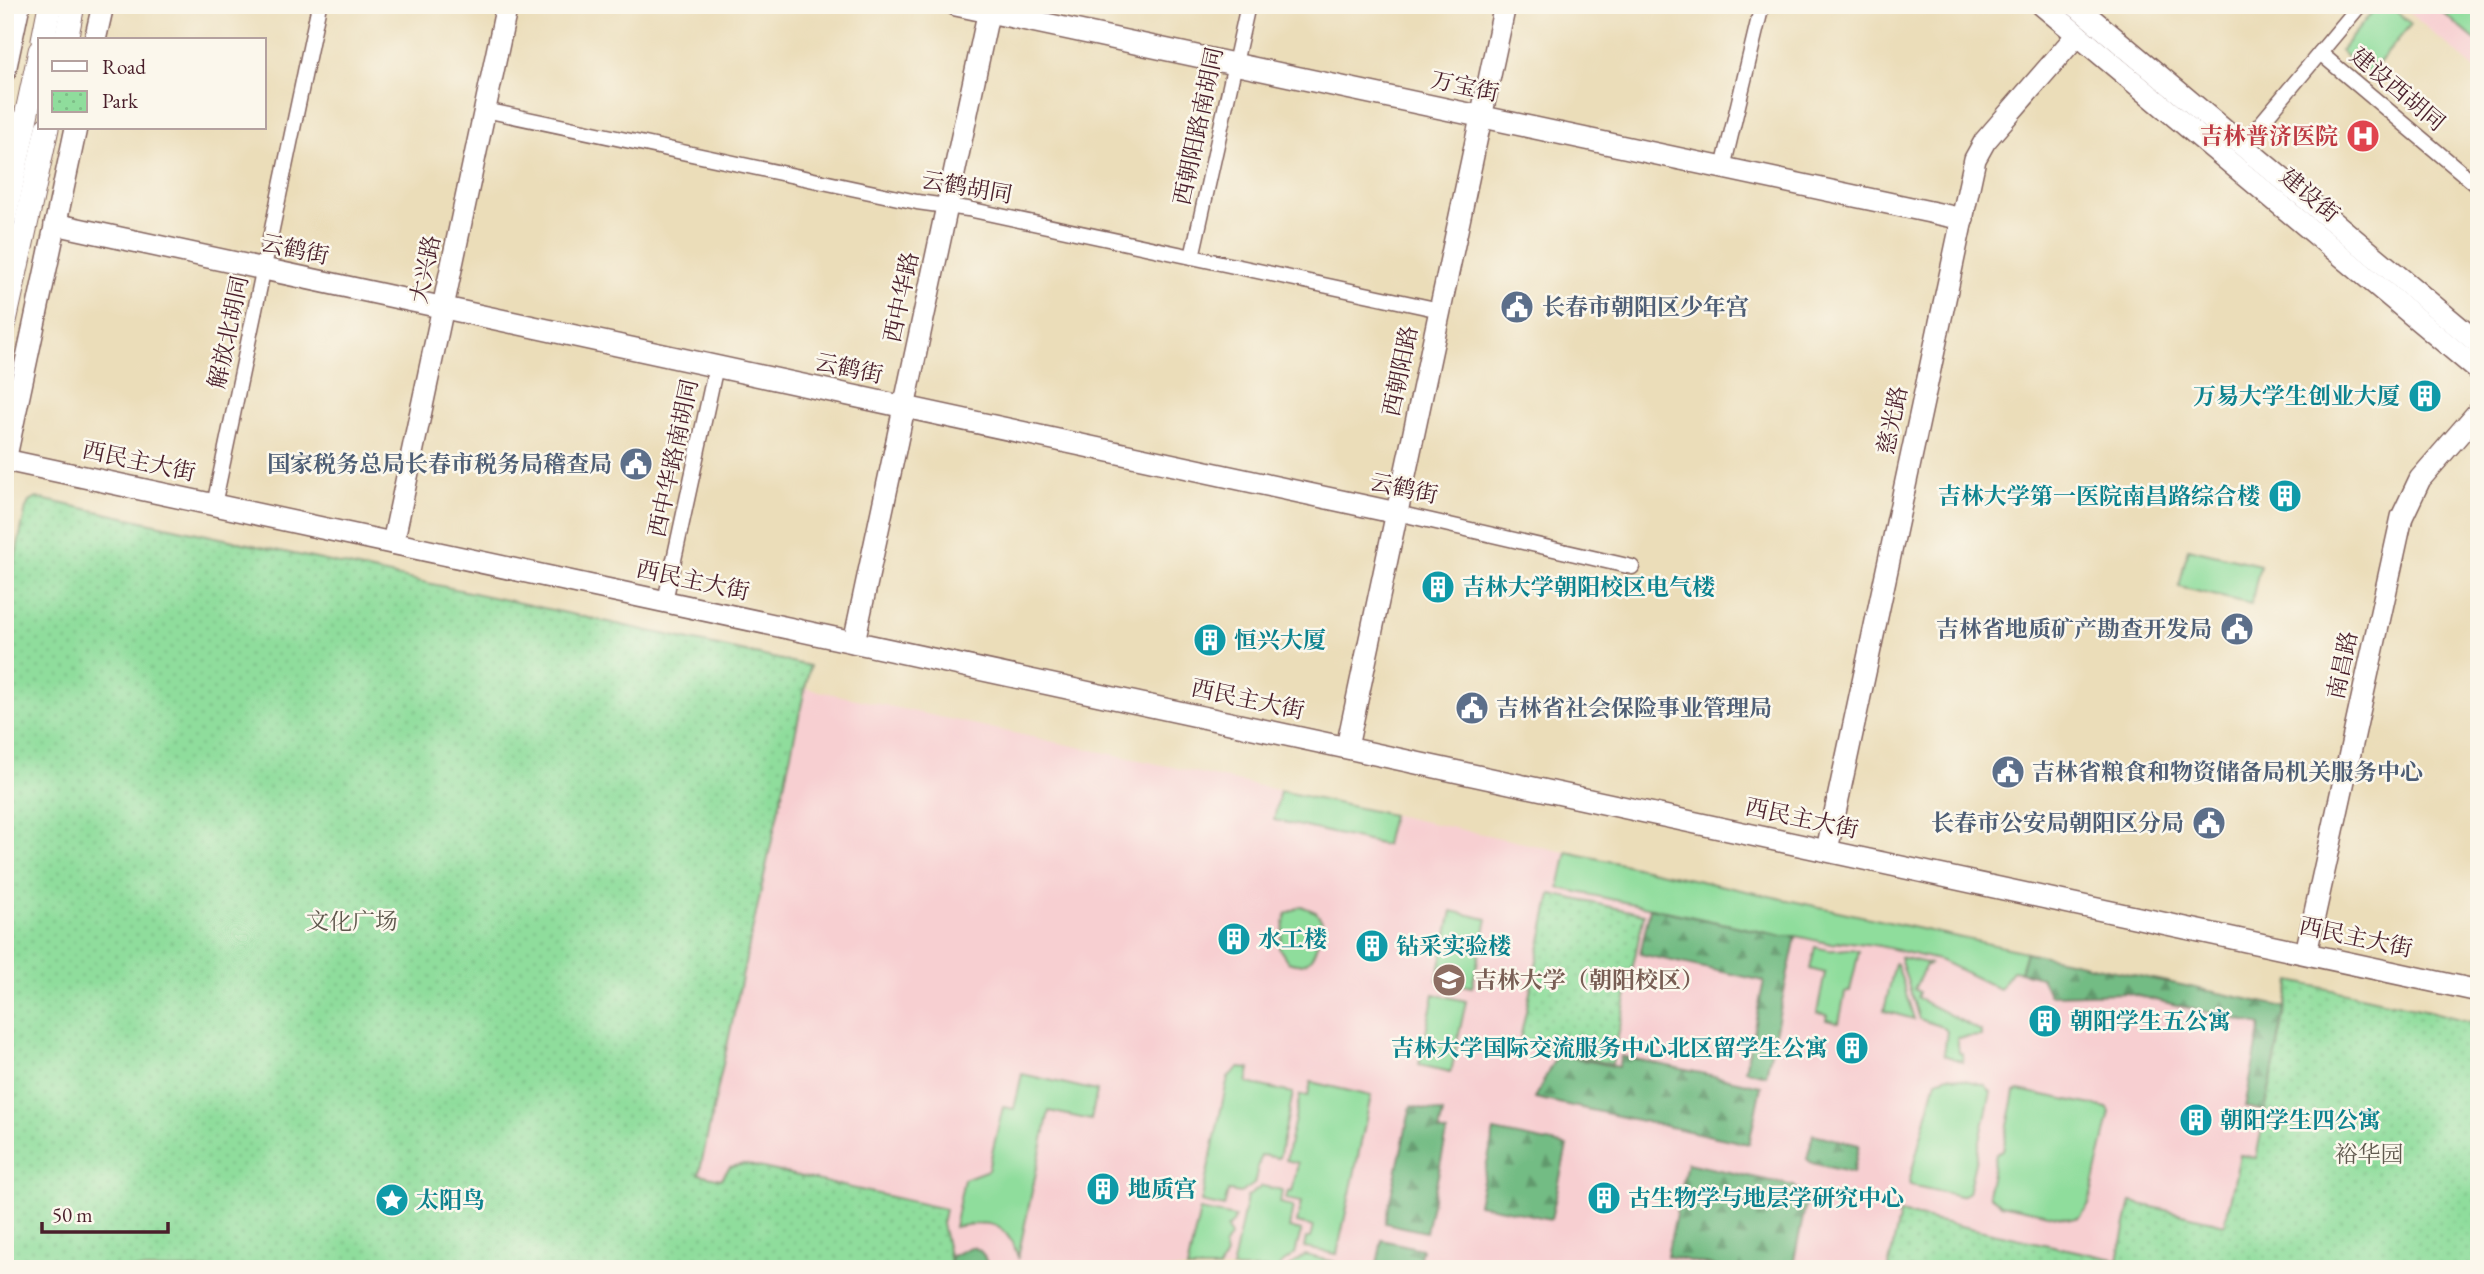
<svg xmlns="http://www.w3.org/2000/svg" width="2484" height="1274" viewBox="0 0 2484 1274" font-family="'EB Garamond','Noto Serif SC',serif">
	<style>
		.built { fill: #f7cfd1 }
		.green { fill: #8fdd9c; stroke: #6c7e64; stroke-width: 2 }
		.forest { fill: url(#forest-firs); stroke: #5e6e58; stroke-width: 2 }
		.park { fill: url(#park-dots); stroke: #6c7e64; stroke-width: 2 }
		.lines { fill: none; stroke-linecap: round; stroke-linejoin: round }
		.street-casing { stroke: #82625d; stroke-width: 17 }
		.secondary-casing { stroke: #82625d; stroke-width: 24 }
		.primary-casing { stroke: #82625d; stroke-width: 25 }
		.street { stroke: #fff; stroke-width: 14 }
		.secondary { stroke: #fff; stroke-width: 21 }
		.primary { stroke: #fff; stroke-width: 23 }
		.labels { text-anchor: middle; stroke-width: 5; stroke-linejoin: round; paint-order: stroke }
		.street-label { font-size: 23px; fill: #4a1f2b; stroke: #fbf7ec }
		.health-label { font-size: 23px; font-weight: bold; fill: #be3a42; stroke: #fbf7ec; text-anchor: end }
		.service-label { font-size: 23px; font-weight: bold; fill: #4e5e75; stroke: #fbf7ec; text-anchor: start }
		.culture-label { font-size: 23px; font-weight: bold; fill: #0d838f; stroke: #fbf7ec; text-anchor: start }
		.park-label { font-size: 23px; fill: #5f584d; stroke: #fbf7ec }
		.education-label { font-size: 23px; font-weight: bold; fill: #785e54; stroke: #fbf7ec; text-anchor: start }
	</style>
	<defs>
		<pattern id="forest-firs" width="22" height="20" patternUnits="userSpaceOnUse" patternTransform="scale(1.75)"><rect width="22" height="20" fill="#73bc84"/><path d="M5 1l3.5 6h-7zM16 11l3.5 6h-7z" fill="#60986c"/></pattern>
		<pattern id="park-dots" width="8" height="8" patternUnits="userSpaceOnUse" patternTransform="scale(1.75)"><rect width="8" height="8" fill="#8fdd9c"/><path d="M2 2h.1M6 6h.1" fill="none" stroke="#7dbd87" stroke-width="1.8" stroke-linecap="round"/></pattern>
	</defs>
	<rect width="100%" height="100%" fill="#fbf7ec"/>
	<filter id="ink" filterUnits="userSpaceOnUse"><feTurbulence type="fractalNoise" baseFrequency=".0143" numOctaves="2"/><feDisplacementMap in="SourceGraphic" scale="14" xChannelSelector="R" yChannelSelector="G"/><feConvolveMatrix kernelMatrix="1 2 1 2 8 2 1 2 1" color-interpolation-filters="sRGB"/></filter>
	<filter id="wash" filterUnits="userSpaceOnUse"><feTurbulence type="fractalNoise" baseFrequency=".00686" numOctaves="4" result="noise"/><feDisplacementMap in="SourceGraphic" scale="28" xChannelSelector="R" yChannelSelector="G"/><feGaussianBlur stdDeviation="1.57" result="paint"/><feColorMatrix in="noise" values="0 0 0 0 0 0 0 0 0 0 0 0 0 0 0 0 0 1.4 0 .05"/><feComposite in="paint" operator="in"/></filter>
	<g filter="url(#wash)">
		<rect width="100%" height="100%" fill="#ebddb9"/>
		<g class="built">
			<path d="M 2400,5 L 2479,5 L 2479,72 Z"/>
			<path d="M 805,688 L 2285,1007 L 2256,1158 L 2240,1155 L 2226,1224 L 2131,1202 L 2118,1260 L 1900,1213 L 1888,1269 L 952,1269 L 942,1224 L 945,1209 L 745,1164 L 735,1165 L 726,1170 L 721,1179 L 699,1174 Z"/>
		</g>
		<g class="green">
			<path d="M 2378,5 L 2389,5 L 2411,24 L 2369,75 L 2340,51 Z"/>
			<path d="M 2434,5 L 2479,5 L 2479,43 Z"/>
			<path d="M 2188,548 L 2260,565 L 2251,604 L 2179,587 Z"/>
			<path d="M 1280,791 L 1392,815 L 1385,845 L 1274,820 Z"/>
			<path d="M 1567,852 L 2026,952 L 2020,972 L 2013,971 L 1999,989 L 1942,961 L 1880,946 L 1843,941 L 1832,944 L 1796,936 L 1782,936 L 1559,888 Z"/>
			<path d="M 1301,906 L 1316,912 L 1322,921 C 1318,941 1316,973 1288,962 L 1279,948 L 1286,914 Z"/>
			<path d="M 1452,911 L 1487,919 L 1472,987 L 1437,980 Z"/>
			<path d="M 1815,947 C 1821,948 1828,951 1834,950 C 1844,950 1849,947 1859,951 L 1850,991 L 1845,993 L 1839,1023 L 1826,1020 L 1827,1015 L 1817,1013 L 1825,973 L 1810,969 Z"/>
			<path d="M 1900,957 L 1931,964 L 1926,965 L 1914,989 L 1919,992 L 1917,998 L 1981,1031 L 1981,1036 L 1957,1038 L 1959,1053 L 1962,1053 L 1963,1062 L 1944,1055 L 1947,1031 L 1943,1027 L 1919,1019 Z"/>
			<path d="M 1895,963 L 1897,964 L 1914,1019 L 1884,1011 Z"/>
			<path d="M 1434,994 L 1466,1001 L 1451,1072 L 1419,1065 Z"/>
			<path d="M 1238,1068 L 1250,1069 L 1247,1083 L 1293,1093 L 1279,1158 L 1261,1155 L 1254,1184 L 1241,1193 L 1228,1191 L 1224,1207 L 1201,1202 L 1228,1077 Z"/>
			<path d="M 1022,1074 L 1097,1091 L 1091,1120 L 1049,1111 L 1018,1257 C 1005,1218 989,1221 954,1227 L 964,1179 L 988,1170 L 1003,1107 L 1014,1109 Z"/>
			<path d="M 1948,1076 L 1985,1085 L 1991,1092 L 1968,1193 L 1960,1196 L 1910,1185 L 1909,1182 L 1936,1080 Z"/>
			<path d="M 1311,1082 L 1371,1096 L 1337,1254 L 1304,1248 L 1306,1238 L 1310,1238 L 1313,1227 L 1297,1223 L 1301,1202 L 1286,1199 L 1288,1191 L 1292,1192 L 1298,1163 L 1286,1160 L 1300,1095 L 1308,1096 Z"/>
			<path d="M 2019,1090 L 2107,1108 L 2110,1112 L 2089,1204 L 2080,1217 L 2071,1219 L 2001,1204 L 1990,1196 L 1989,1187 L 1996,1153 L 2003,1150 L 2015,1092 Z"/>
			<path d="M 1262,1186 L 1282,1190 L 1280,1203 L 1293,1206 L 1289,1228 L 1301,1231 L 1295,1254 L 1281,1264 L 1280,1269 L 1232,1269 L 1247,1197 Z"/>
			<path d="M 1200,1210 L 1235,1217 L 1233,1223 L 1227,1228 L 1230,1237 L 1224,1247 L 1226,1255 L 1219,1269 L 1187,1269 Z"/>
			<path d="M 1305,1255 L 1335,1262 L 1334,1269 L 1286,1269 Z"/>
		</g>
		<g class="forest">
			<path d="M 1650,908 L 1782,936 L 1796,936 L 1766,1075 L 1745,1070 L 1764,981 L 1640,954 Z"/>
			<path d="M 2026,952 L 2285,1007 L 2265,1111 L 2245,1107 L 2261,1025 L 2126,993 L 2049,995 L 2041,977 L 2020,972 Z"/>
			<path d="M 1557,1054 L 1618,1067 L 1621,1056 L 1761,1086 L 1749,1144 L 1535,1098 Z"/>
			<path d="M 1411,1106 L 1443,1113 L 1439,1131 L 1447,1133 L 1426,1232 L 1385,1223 Z"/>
			<path d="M 1494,1131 L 1567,1146 L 1551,1219 L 1478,1204 Z"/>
			<path d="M 1813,1134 L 1859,1145 L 1853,1173 L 1812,1163 L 1807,1159 Z"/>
			<path d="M 1687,1163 L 1794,1186 L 1802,1194 L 1806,1203 L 1792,1269 L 1727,1269 L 1667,1256 Z"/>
			<path d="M 1382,1240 L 1422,1249 L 1417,1269 L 1376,1269 Z"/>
			<path d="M 970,1247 C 982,1248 986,1257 988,1269 L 952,1269 L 950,1257 Z"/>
			<path d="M 1575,1261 L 1609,1269 L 1554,1269 L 1561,1264 Z"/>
		</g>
		<g class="park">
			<path d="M 36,498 L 810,666 L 699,1174 L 721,1179 L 730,1167 L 745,1164 L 945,1209 L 942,1224 L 952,1269 L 5,1269 L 5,604 L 26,508 L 29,502 Z"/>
			<path d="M 1551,894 L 1644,914 L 1612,1064 L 1519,1044 Z"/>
			<path d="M 2291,981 L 2429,1011 L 2479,1024 L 2479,1269 L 1888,1269 L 1900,1213 L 2118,1260 L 2131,1202 L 2225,1224 L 2240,1155 L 2256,1158 Z"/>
		</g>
	</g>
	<g filter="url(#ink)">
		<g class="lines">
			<defs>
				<g id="street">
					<path d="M 2320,53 L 2479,187"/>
					<path d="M 485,110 L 917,202 L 968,209 L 1440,310"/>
					<path d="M 2242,146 L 2360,5"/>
					<path d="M 1723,168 L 1762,5"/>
					<path d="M 1192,257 L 1248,5"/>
					<path d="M 214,505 L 319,5"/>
					<path d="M 1397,513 L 1632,567"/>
					<path d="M 665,601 L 716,366"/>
				</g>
				<g id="secondary">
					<path d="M 956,5 L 1963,219"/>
					<path d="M 2042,5 L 2479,371"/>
					<path d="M 2075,5 L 2479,344"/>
					<path d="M 95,40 L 103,5"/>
					<path d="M 5,71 L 19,5"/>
					<path d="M 55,224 L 1397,513"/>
					<path d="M 5,460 L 2479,991"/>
					<path d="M 5,461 L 76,128"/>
					<path d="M 393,543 L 507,5"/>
					<path d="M 854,642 L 990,5"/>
					<path d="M 1347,747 L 1505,5"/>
					<path d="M 1827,850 L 1975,159 L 1985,141 L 2077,35"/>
					<path d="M 2306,953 L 2402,517 L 2420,479 L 2479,411"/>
				</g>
				<g id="primary">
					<path d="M 43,40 L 50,5"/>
					<path d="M 66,40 L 73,5"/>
					<path d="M 5,215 L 40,51"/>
					<path d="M 5,321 L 47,128"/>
				</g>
			</defs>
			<use href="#street" class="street-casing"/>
			<use href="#secondary" class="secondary-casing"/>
			<use href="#primary" class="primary-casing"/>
			<use href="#street" class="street"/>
			<use href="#secondary" class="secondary"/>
			<use href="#primary" class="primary"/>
		</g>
	</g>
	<defs>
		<symbol id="hospital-disc" viewBox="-11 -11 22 22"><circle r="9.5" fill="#e0444e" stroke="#fbf7ec"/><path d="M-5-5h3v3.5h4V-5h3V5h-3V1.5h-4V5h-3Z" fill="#fff"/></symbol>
		<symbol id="civic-disc" viewBox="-11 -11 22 22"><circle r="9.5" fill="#5c6f8a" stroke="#fbf7ec"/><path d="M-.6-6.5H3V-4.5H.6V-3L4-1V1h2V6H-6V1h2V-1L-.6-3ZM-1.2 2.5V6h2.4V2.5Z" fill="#fff"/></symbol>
		<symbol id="building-disc" viewBox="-11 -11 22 22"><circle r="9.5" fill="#0f9aa8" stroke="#fbf7ec"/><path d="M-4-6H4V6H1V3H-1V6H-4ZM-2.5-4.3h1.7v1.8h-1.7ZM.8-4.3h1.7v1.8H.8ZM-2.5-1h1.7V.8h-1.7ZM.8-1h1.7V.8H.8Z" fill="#fff"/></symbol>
		<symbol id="university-disc" viewBox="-11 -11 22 22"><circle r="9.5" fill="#8d6e63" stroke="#fbf7ec"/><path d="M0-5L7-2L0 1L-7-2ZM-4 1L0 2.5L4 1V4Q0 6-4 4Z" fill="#fff"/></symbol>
		<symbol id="sight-disc" viewBox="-11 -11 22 22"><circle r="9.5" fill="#0f9aa8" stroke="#fbf7ec"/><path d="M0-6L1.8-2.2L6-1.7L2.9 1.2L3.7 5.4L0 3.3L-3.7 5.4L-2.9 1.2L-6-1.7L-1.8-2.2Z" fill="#fff"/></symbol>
	</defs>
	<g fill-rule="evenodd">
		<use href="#hospital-disc" x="2344" y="117" width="38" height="38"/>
		<use href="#civic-disc" x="1498" y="288" width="38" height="38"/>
		<use href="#building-disc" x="2406" y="377" width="38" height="38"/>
		<use href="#civic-disc" x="617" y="445" width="38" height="38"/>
		<use href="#building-disc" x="2266" y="477" width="38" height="38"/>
		<use href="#building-disc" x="1419" y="568" width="38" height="38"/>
		<use href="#civic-disc" x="2218" y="610" width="38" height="38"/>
		<use href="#building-disc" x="1191" y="621" width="38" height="38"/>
		<use href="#civic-disc" x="1453" y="689" width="38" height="38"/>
		<use href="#civic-disc" x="1989" y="753" width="38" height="38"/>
		<use href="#civic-disc" x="2190" y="804" width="38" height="38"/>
		<use href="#building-disc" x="1215" y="920" width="38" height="38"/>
		<use href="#building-disc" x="1353" y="927" width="38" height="38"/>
		<use href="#university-disc" x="1430" y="961" width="38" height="38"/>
		<use href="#building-disc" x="2026" y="1002" width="38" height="38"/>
		<use href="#building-disc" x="1833" y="1029" width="38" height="38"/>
		<use href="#building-disc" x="2177" y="1101" width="38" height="38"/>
		<use href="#building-disc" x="1084" y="1170" width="38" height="38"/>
		<use href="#building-disc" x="1585" y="1179" width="38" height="38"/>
		<use href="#sight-disc" x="373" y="1181" width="38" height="38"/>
	</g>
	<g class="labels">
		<g class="street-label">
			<text transform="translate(1465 86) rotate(12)" y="8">万宝街</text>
			<text transform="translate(2398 89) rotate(40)" y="8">建设西胡同</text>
			<text transform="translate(1198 126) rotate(-78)" y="8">西朝阳路南胡同</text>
			<text transform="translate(967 187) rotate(10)" y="8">云鹤胡同</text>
			<text transform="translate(2310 195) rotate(40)" y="8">建设街</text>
			<text transform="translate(295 249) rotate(12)" y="8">云鹤街</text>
			<text transform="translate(425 269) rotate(-78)" y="8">大兴路</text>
			<text transform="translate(901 297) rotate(-78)" y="8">西中华路</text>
			<text transform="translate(228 332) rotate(-78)" y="8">解放北胡同</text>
			<text transform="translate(849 368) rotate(12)" y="8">云鹤街</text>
			<text transform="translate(1400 371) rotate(-78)" y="8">西朝阳路</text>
			<text transform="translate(1892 420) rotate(-78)" y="8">慈光路</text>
			<text transform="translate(673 458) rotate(-78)" y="8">西中华路南胡同</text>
			<text transform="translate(139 461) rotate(12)" y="8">西民主大街</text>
			<text transform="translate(1404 488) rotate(12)" y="8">云鹤街</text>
			<text transform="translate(693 580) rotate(12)" y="8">西民主大街</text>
			<text transform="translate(2342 665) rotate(-78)" y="8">南昌路</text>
			<text transform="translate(1248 699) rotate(12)" y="8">西民主大街</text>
			<text transform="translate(1802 818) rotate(12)" y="8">西民主大街</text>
			<text transform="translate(2356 937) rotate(12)" y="8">西民主大街</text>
		</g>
		<g class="health-label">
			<text x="2338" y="144">吉林普济医院</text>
		</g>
		<g class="service-label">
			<text x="1542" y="315">长春市朝阳区少年宫</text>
			<text x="612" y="472" text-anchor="end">国家税务总局长春市税务局稽查局</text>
			<text x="2212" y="637" text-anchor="end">吉林省地质矿产勘查开发局</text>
			<text x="1496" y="716">吉林省社会保险事业管理局</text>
			<text x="2032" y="780">吉林省粮食和物资储备局机关服务中心</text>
			<text x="2184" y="831" text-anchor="end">长春市公安局朝阳区分局</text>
		</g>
		<g class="culture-label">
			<text x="2400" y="404" text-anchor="end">万易大学生创业大厦</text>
			<text x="2260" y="504" text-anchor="end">吉林大学第一医院南昌路综合楼</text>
			<text x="1462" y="595">吉林大学朝阳校区电气楼</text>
			<text x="1234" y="648">恒兴大厦</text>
			<text x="1258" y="947">水工楼</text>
			<text x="1396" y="954">钻采实验楼</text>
			<text x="2070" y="1029">朝阳学生五公寓</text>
			<text x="1828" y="1056" text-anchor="end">吉林大学国际交流服务中心北区留学生公寓</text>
			<text x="2220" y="1128">朝阳学生四公寓</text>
			<text x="1128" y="1197">地质宫</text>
			<text x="1628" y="1206">古生物学与地层学研究中心</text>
			<text x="416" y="1208">太阳鸟</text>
		</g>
		<g class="park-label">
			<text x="352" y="929">文化广场</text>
			<text x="2369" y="1162">裕华园</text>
		</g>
		<g class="education-label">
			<text x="1474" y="988">吉林大学（朝阳校区）</text>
		</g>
	</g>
	<rect width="2484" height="1274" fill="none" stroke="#fbf7ec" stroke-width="28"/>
	<rect x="38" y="38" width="228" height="91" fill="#fbf7ec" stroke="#b4a19f" stroke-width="2"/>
	<rect x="52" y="61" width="35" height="10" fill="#ffffff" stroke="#b4a19f" stroke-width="2"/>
	<text x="102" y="74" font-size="21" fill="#4a1f2b">Road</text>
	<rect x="52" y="91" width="35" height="21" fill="url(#park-dots)" stroke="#b4a19f" stroke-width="2"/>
	<text x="102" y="108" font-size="21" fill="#4a1f2b">Park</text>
	<path d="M42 1222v10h126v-10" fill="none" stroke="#4a1f2b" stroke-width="3.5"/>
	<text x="52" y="1222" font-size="21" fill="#4a1f2b" stroke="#fbf7ec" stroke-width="5" paint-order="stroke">50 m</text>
</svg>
